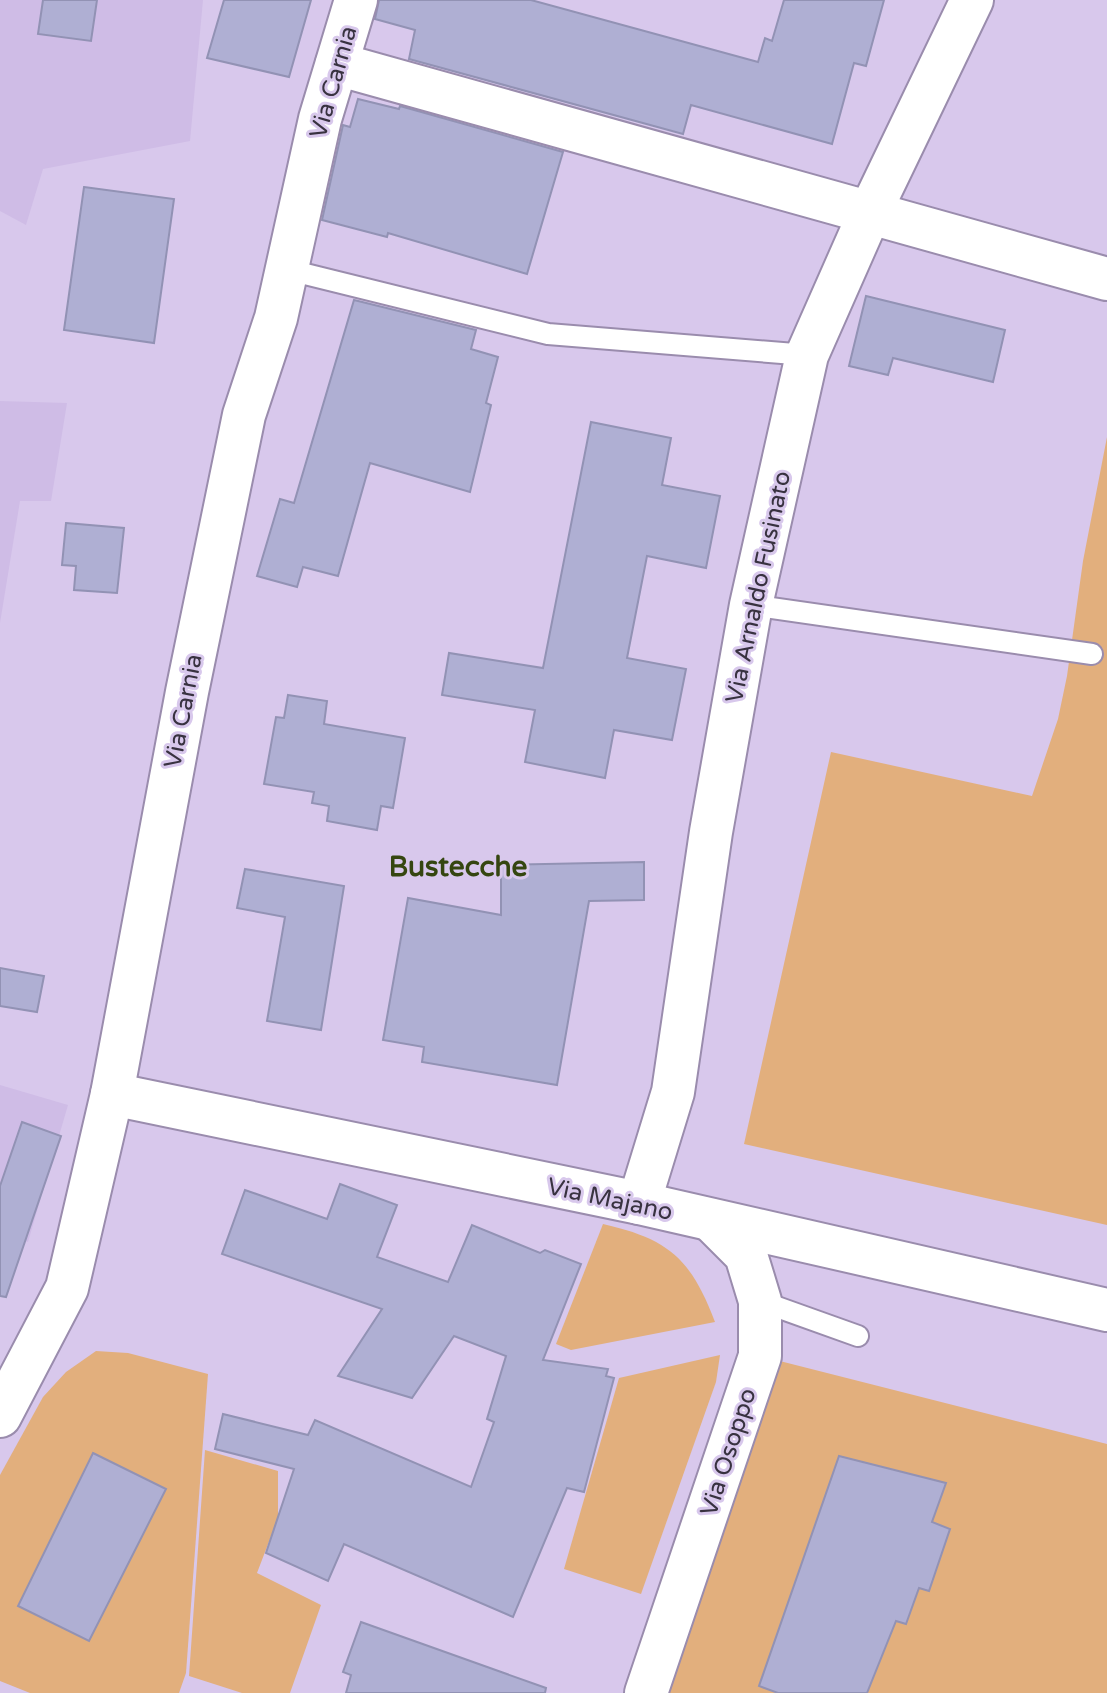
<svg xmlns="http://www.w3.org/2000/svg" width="1107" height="1693" viewBox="0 0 1107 1693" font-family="'Varela Round',sans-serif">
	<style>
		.built { fill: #cfbce6 }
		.green { fill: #e2af7d }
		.building { fill: #afafd3; stroke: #9292b4; stroke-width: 2 }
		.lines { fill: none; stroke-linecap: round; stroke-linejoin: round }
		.lane-casing { stroke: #9a8cad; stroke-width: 24 }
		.street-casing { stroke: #9a8cad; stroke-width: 46 }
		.lane { stroke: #fff; stroke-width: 20 }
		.street { stroke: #fff; stroke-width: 42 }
		.labels { text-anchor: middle; stroke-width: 6; stroke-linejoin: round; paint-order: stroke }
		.street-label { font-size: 24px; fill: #383240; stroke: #d8c8ec }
		.quarter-label { font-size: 28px; font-weight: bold; fill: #354610; stroke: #d8c8ec }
	</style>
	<rect width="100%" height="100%" fill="#d8c8ec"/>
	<g class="built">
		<path d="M 0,0 L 203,0 L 190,141 L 43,169 L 26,225 L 0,211 Z"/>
		<path d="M 0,401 L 67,403 L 51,501 L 20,501 L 0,623 Z"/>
		<path d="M 0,1085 L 68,1105 L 28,1242 L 0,1232 Z"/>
	</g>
	<g class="green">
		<path d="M 1107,437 L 1107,1225 L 744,1144 L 831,752 L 1032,796 L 1058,719 L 1067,676 L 1083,561 Z"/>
		<path d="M 603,1224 C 669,1239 691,1259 715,1322 L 571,1350 L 556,1344 Z"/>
		<path d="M 96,1351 L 128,1353 L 208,1374 L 186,1673 L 179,1693 L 30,1693 L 0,1681 L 0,1475 L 43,1397 L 66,1372 Z"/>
		<path d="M 720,1355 L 716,1382 L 641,1594 L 564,1569 L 619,1378 Z"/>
		<path d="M 760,1356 L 1107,1444 L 1107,1693 L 646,1693 Z"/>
		<path d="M 205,1450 L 278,1471 L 278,1518 L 257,1573 L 321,1605 L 290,1693 L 242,1693 L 189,1676 Z"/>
	</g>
	<g class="building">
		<path d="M 43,0 L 97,0 L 91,41 L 38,34 Z"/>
		<path d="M 224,0 L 311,0 L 289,77 L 207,58 Z"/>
		<path d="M 379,0 L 531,0 L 758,62 L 765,38 L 772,41 L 784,0 L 884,0 L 866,66 L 854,63 L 832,144 L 691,105 L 683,134 L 409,59 L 415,30 L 375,19 Z"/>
		<path d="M 358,99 L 399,109 L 400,106 L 563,152 L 527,274 L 388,233 L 387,237 L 322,220 L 343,125 L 350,127 Z"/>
		<path d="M 84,187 L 174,199 L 154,343 L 64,330 Z"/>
		<path d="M 866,296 L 1005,330 L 993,382 L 893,358 L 888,375 L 849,366 Z"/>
		<path d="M 354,300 L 476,330 L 471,349 L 498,357 L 486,403 L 491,405 L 470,492 L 370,463 L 338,576 L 303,567 L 297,587 L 257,576 L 280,499 L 294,503 Z"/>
		<path d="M 591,422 L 671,438 L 662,485 L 720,496 L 706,568 L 647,556 L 627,658 L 686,669 L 672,740 L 614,730 L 605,778 L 525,762 L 535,710 L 442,695 L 449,653 L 543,668 Z"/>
		<path d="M 66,523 L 124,528 L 117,593 L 74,590 L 76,566 L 62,565 Z"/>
		<path d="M 288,695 L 327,701 L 324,724 L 405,738 L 393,808 L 381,806 L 377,830 L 327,821 L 329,806 L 312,803 L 314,792 L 264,784 L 276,717 L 284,718 Z"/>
		<path d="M 644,862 L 644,900 L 589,901 L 557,1085 L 422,1062 L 424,1047 L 383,1040 L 408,898 L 501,915 L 501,865 Z"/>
		<path d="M 245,869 L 344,886 L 321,1030 L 267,1021 L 285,917 L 237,908 Z"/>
		<path d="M 0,968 L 44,976 L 37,1012 L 0,1006 Z"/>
		<path d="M 22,1122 L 61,1136 L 6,1297 L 0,1296 L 0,1186 Z"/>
		<path d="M 340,1184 L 397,1205 L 377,1257 L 448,1282 L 472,1225 L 540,1253 L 545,1250 L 581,1264 L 543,1360 L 608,1369 L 606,1376 L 614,1378 L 584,1492 L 567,1488 L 513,1617 L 344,1544 L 328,1581 L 266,1553 L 294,1469 L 215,1449 L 223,1414 L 308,1435 L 315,1420 L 471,1487 L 494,1422 L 487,1419 L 506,1356 L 454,1336 L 412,1398 L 338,1376 L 382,1309 L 222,1254 L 245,1190 L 327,1219 Z"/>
		<path d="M 93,1453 L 166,1489 L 89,1641 L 18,1606 Z"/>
		<path d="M 839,1456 L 946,1483 L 932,1522 L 950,1529 L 929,1591 L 919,1588 L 906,1624 L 896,1621 L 867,1693 L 778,1693 L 759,1686 Z"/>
		<path d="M 361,1622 L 546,1688 L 545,1693 L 346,1693 L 351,1675 L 343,1672 Z"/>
	</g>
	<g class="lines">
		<defs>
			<g id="lane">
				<path d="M 289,270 L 548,334 L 807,355"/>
				<path d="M 751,605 L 1092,654"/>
				<path d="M 760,1301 L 858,1336"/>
			</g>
			<g id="street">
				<path d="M 337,64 L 1107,279"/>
				<path d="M 112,1094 L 639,1203 L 1107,1310"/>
				<path d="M 639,1203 L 673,1092 L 711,832 L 751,605 L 807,355 L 871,210 L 972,0"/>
				<path d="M 0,1416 L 67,1288 L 112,1094 L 187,692 L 244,415 L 276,318 L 320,119 L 356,0"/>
				<path d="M 646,1693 L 760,1356 L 760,1301 L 746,1255 L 711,1220"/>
			</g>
		</defs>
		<use href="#lane" class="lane-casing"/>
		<use href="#street" class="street-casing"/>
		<use href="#lane" class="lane"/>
		<use href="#street" class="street"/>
	</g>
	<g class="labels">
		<g class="street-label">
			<text transform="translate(333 82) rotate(-74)" y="8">Via Carnia</text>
			<text transform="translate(758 587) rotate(-78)" y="8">Via Arnaldo Fusinato</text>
			<text transform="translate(183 711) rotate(-79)" y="8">Via Carnia</text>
			<text transform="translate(610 1199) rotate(12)" y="8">Via Majano</text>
			<text transform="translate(728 1452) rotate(-72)" y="8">Via Osoppo</text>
		</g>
		<g class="quarter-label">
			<text x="458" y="876">Bustecche</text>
		</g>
	</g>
</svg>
